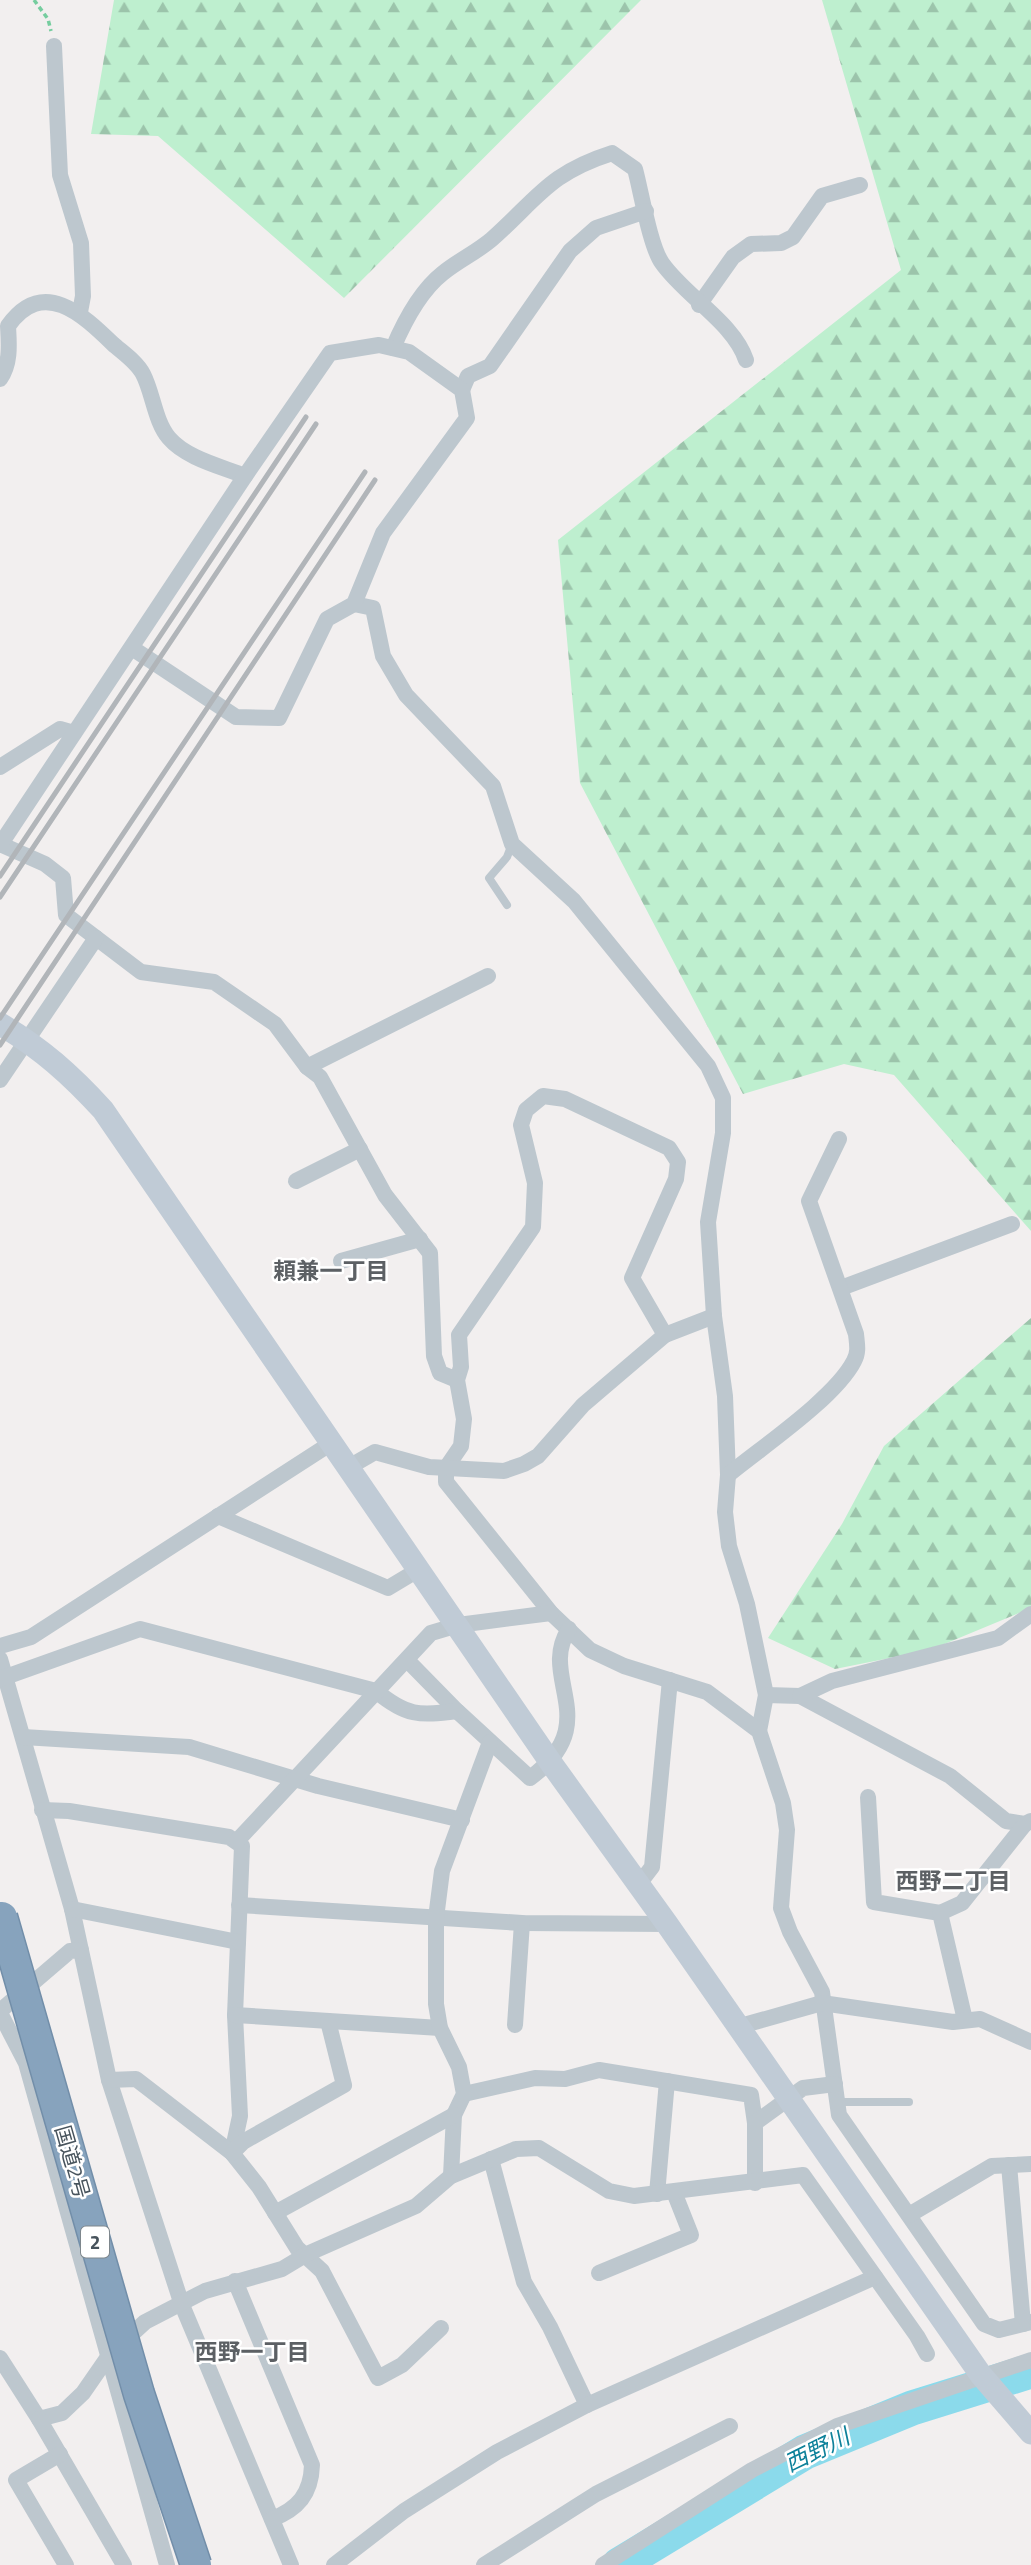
<svg xmlns="http://www.w3.org/2000/svg" width="1031" height="2565" viewBox="0 0 1031 2565" font-family="'Titillium Web','Noto Sans JP',sans-serif">
	<style>
		.forest { fill: url(#forest-firs) }
		.lines { fill: none; stroke-linecap: round; stroke-linejoin: round }
		.river { stroke: #8bdaeb; stroke-width: 35 }
		.path { stroke: #76cd9f; stroke-width: 3.5; stroke-dasharray: 5 3.5; stroke-linecap: butt }
		.lane { stroke: #bdc7ce; stroke-width: 8 }
		.street { stroke: #bdc7ce; stroke-width: 16 }
		.secondary { stroke: #c0cbd6; stroke-width: 23 }
		.rail { stroke: #b1b5b9; stroke-width: 5 }
		.highway-bridge-casing { stroke: #728ea9; stroke-width: 33; stroke-linecap: butt }
		.highway-bridge { stroke: #87a3bd; stroke-width: 30 }
		.labels { text-anchor: middle; stroke-width: 5; stroke-linejoin: round; paint-order: stroke }
		.shield { fill: #fff; stroke: #7e878d; stroke-width: 2 }
		.shield-label { font-size: 19px; font-weight: bold; fill: #47535c }
		.street-label { font-size: 21px; fill: #47535c; stroke: #fff }
		.neighbourhood-label { font-size: 23px; font-weight: bold; fill: #5c6064; stroke: #fff }
		.water-label { font-size: 23px; font-style: italic; fill: #0d819a; stroke: #fff }
	</style>
	<defs>
		<pattern id="forest-firs" width="22" height="20" patternUnits="userSpaceOnUse" patternTransform="scale(1.75)"><rect width="22" height="20" fill="#beefcf"/><path d="M5 1l3.5 6h-7zM16 11l3.5 6h-7z" fill="#9cc4ab"/></pattern>
	</defs>
	<rect width="100%" height="100%" fill="#f2efef"/>
	<g class="forest">
		<path d="M 114,0 L 641,0 L 344,298 L 158,136 L 91,134 Z"/>
		<path d="M 822,0 L 1031,0 L 1031,1231 L 894,1075 L 844,1064 L 743,1094 L 580,783 L 558,540 L 901,270 Z"/>
		<path d="M 1031,1318 L 1031,1608 L 930,1650 L 835,1669 L 768,1638 L 842,1524 L 884,1446 Z"/>
	</g>
	<g class="lines">
		<path class="river" d="M 619,2565 L 805,2452 L 912,2408 L 1031,2371"/>
		<path class="path" d="M 34,0 L 48,19 L 51,31"/>
		<g class="lane">
			<path d="M 507,905 L 489,878 L 507,857 L 512,844"/>
			<path d="M 837,2102 L 909,2102"/>
		</g>
		<g class="street">
			<path d="M 54,46 L 60,175 L 81,243 L 83,296 L 80,312"/>
			<path d="M 699,305 L 733,257 L 751,244 L 781,243 L 793,237 L 822,196 L 860,185"/>
			<path d="M 393,348 C 404,322 420,291 443,273 C 459,260 477,252 492,239 C 538,198 549,173 612,153 L 635,169 C 641,191 650,246 662,263 C 685,296 734,323 746,360"/>
			<path d="M 0,379 C 11,363 9,344 8,326 C 43,277 82,314 113,344 C 122,352 137,362 143,374 C 153,393 155,422 169,438 C 186,458 220,466 245,476"/>
			<path d="M 462,390 L 468,376 L 490,366 L 570,251 L 596,228 L 646,211"/>
			<path d="M 354,604 L 373,608 L 383,656 L 406,695 L 493,786 L 512,844 L 574,901 L 708,1066 L 723,1098 L 723,1133 L 708,1222 L 714,1316 L 725,1396 L 728,1475 L 725,1512 L 729,1546 L 747,1604 L 766,1695 L 759,1731"/>
			<path d="M 0,767 L 60,729 L 74,733"/>
			<path d="M 0,844 L 45,864 L 63,878 L 66,915 L 141,972 L 214,982 L 275,1024 L 307,1067"/>
			<path d="M 0,845 L 245,476 L 330,353 L 379,345 L 409,352 L 462,390 L 467,418 L 383,533 L 354,604 L 327,619 L 279,718 L 236,717 L 132,648"/>
			<path d="M 0,1080 L 96,938"/>
			<path d="M 296,1181 L 360,1149"/>
			<path d="M 341,1261 L 420,1239"/>
			<path d="M 841,1288 L 1012,1224"/>
			<path d="M 665,1335 L 632,1278 L 676,1179 L 678,1162 L 669,1148 L 565,1099 L 543,1096 L 526,1110 L 521,1125 L 535,1183 L 533,1227 L 459,1335 L 461,1367 L 457,1380 L 464,1419 L 461,1446 L 446,1468 L 446,1482 L 551,1613 L 590,1650 L 624,1666 L 707,1692 L 759,1731 L 783,1803 L 787,1830 L 781,1908 L 790,1932 L 822,1992 L 839,2115 L 984,2324 L 999,2330 L 1031,2322"/>
			<path d="M 457,1380 L 440,1373 L 434,1356 L 430,1253 L 385,1195 L 320,1077 L 307,1067 L 488,976"/>
			<path d="M 349,1467 L 375,1452 L 429,1467 L 504,1471 L 524,1464 L 538,1456 L 583,1405 L 665,1335 L 714,1316"/>
			<path d="M 728,1475 C 762,1447 835,1398 854,1361 C 859,1352 857,1344 856,1334 L 809,1201 L 839,1139"/>
			<path d="M 218,1516 L 388,1588 L 418,1570"/>
			<path d="M 0,1646 L 31,1637 L 333,1442"/>
			<path d="M 0,1659 L 72,1909 L 109,2080 L 182,2305 L 291,2565"/>
			<path d="M 407,1660 L 457,1711 L 530,1778 C 606,1722 537,1678 569,1629"/>
			<path d="M 0,1679 L 140,1629 L 376,1691 C 406,1716 419,1716 457,1711"/>
			<path d="M 766,1695 L 800,1696 L 950,1776 L 1006,1821 L 1025,1824 L 1031,1821"/>
			<path d="M 800,1696 L 832,1681 L 998,1638 L 1031,1614"/>
			<path d="M 23,1737 L 189,1747 L 318,1786 L 462,1820"/>
			<path d="M 868,1797 L 874,1902 L 940,1913 L 965,2020"/>
			<path d="M 42,1810 L 69,1811 L 229,1837 L 242,1846 L 235,2015 L 240,2116 L 232,2153"/>
			<path d="M 237,1841 L 431,1633 L 458,1625 L 551,1613"/>
			<path d="M 639,1884 L 652,1867 L 670,1680"/>
			<path d="M 239,1905 L 522,1923 L 667,1924"/>
			<path d="M 72,1909 L 238,1942"/>
			<path d="M 940,1913 L 962,1903 L 1025,1824"/>
			<path d="M 0,2011 L 70,1951 L 81,1950"/>
			<path d="M 0,2013 L 26,2063 L 167,2565"/>
			<path d="M 235,2015 L 440,2028"/>
			<path d="M 515,2025 L 522,1923"/>
			<path d="M 737,2027 L 822,2003 L 953,2022 L 980,2019 L 1031,2042"/>
			<path d="M 109,2080 L 136,2079 L 232,2153 L 259,2187 L 297,2248 L 322,2271 L 378,2378 L 402,2365 L 441,2328"/>
			<path d="M 464,2094 L 535,2078 L 565,2079 L 599,2070 L 751,2095 L 755,2123"/>
			<path d="M 232,2153 L 243,2142 L 344,2085 L 328,2021"/>
			<path d="M 491,2159 L 524,2282 L 550,2327 L 587,2405"/>
			<path d="M 1009,2165 L 1023,2324"/>
			<path d="M 451,2176 L 454,2115 L 464,2094 L 459,2067 L 440,2028 L 436,2004 L 436,1918 L 442,1871 L 490,1742"/>
			<path d="M 755,2183 L 755,2123 L 803,2088 L 835,2084"/>
			<path d="M 657,2194 L 667,2081"/>
			<path d="M 275,2213 L 454,2115"/>
			<path d="M 909,2215 L 992,2166 L 1031,2164"/>
			<path d="M 599,2273 L 691,2235 L 674,2192"/>
			<path d="M 235,2281 L 312,2465 C 311,2494 298,2509 272,2519"/>
			<path d="M 0,2358 L 39,2419 L 62,2413 L 83,2393 L 110,2354 L 145,2322 L 205,2291 L 282,2269 L 307,2254 L 416,2206 L 451,2176 L 516,2149 L 539,2148 L 609,2191 L 634,2196 L 803,2175 L 917,2336 L 927,2354"/>
			<path d="M 39,2419 L 124,2565"/>
			<path d="M 60,2454 L 16,2480 L 66,2565"/>
			<path d="M 334,2565 L 404,2511 L 497,2452 L 587,2405 L 875,2277"/>
			<path d="M 484,2565 L 596,2494 L 730,2426"/>
			<path d="M 603,2565 L 752,2470 L 837,2426 L 1031,2360"/>
		</g>
		<path class="secondary" d="M 0,1024 C 41,1048 71,1075 103,1110 L 551,1763 L 667,1924 L 981,2375 L 1031,2433"/>
		<g class="rail">
			<path d="M 0,876 L 306,417"/>
			<path d="M 0,897 L 316,424"/>
			<path d="M 0,1018 L 365,472"/>
			<path d="M 0,1045 L 375,480"/>
		</g>
		<defs>
			<path id="highway-bridge" d="M 2,1917 L 139,2394 L 196,2565"/>
		</defs>
		<use href="#highway-bridge" class="highway-bridge-casing"/>
		<use href="#highway-bridge" class="highway-bridge"/>
	</g>
	<g class="labels">
		<rect class="shield" x="81" y="2226.5" width="28" height="31" rx="5"/>
		<g class="shield-label">
			<text x="95" y="2249">2</text>
		</g>
		<g class="street-label">
			<text transform="translate(72 2162) rotate(74)" y="7">国道2号</text>
		</g>
		<g class="neighbourhood-label">
			<text x="331" y="1279">頼兼一丁目</text>
			<text x="953" y="1889">西野二丁目</text>
			<text x="252" y="2360">西野一丁目</text>
		</g>
		<g class="water-label">
			<text transform="translate(817 2450) rotate(-26)" y="8">西野川</text>
		</g>
	</g>
</svg>
